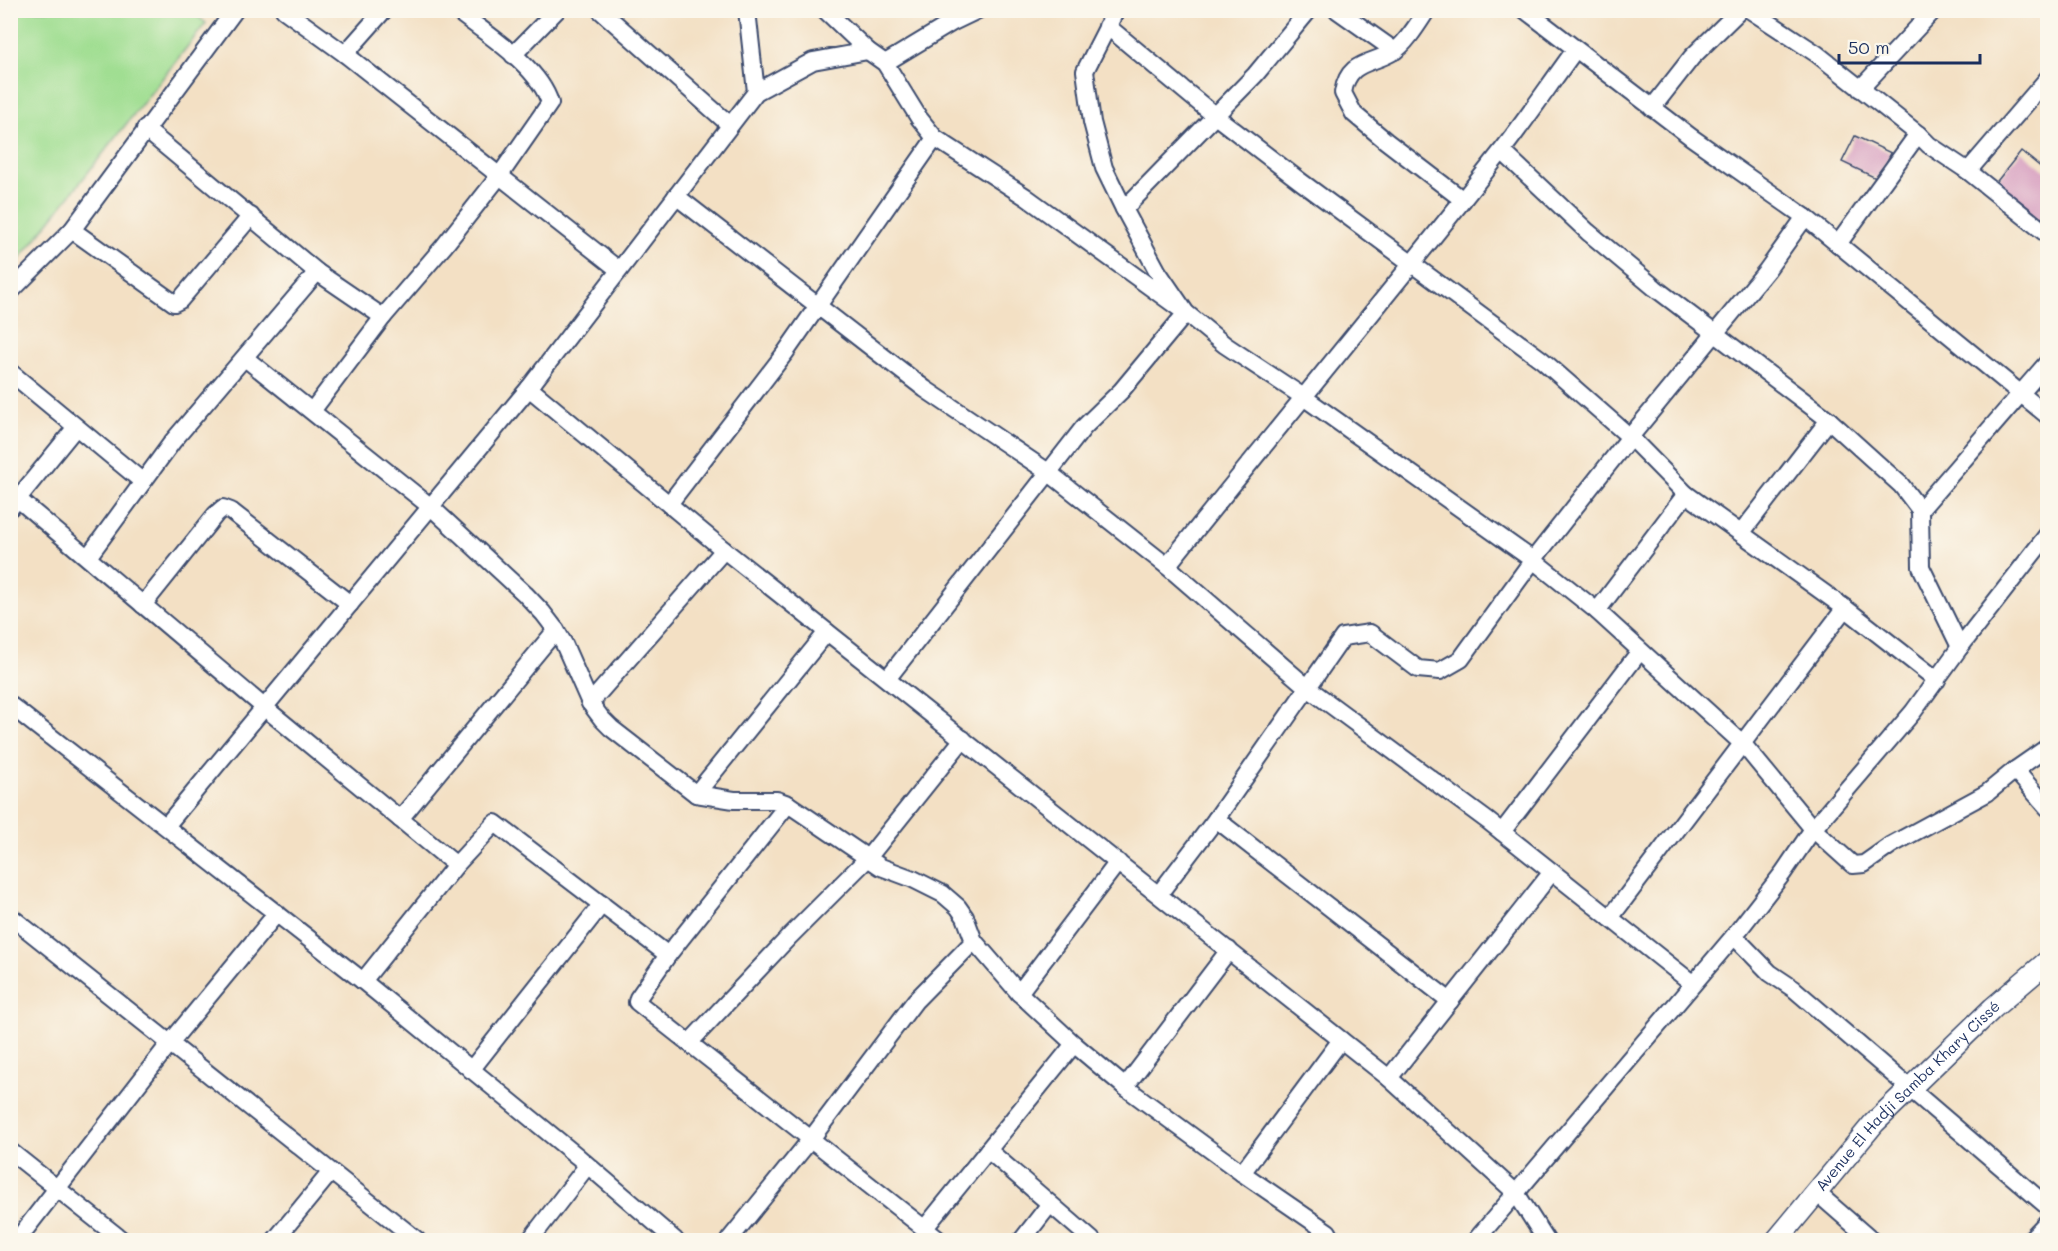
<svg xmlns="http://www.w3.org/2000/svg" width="2058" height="1251" viewBox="0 0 2058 1251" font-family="Mali,sans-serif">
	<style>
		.green { fill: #a0de92; stroke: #5e8678; stroke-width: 1.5 }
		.building { fill: #d292b9 }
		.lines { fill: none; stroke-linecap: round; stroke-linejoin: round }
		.minor-casing { stroke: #3b4a6d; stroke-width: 20 }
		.tertiary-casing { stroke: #3b4a6d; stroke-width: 24 }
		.minor { stroke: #fff; stroke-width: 16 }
		.tertiary { stroke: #fff; stroke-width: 21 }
		.labels { text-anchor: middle; stroke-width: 5; stroke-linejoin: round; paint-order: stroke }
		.street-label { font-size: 15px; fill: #1b2f5e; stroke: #fbf7ec }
	</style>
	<rect width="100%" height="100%" fill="#fbf7ec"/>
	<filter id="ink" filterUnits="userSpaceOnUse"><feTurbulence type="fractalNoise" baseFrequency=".0167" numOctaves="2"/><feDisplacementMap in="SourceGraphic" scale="12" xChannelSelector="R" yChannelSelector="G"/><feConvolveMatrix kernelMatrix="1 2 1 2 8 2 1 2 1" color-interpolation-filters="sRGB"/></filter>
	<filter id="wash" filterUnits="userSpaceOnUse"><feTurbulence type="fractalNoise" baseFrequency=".008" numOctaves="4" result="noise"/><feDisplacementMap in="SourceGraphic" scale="24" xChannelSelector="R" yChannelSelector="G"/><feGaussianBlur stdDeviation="1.35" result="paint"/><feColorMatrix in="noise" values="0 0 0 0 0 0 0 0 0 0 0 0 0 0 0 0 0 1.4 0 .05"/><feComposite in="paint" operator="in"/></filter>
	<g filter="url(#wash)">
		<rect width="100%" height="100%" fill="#f3e0c4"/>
		<path class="green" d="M 11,10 L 191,11 L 206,23 L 11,270 Z"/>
		<g id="blocks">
			<g class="building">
				<path d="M 1855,136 L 1891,153 L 1878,179 L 1842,162 Z"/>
				<path d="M 2021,151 L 2048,173 L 2048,211 L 2039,222 L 1994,185 Z"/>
			</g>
		</g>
	</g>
	<g filter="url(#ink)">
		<use href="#blocks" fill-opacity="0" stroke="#3b4a6d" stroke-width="1.5"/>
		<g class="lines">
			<defs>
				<g id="minor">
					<path d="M 284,10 L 345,54 L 619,270"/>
					<path d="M 600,10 L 730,125"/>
					<path d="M 747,10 L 756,92"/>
					<path d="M 825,10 L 868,51 L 885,63 L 919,118 L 935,138 L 1026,197 L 1186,313 L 1121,391 L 1084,427 L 887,679"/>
					<path d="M 1116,10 L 1085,71 L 1092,122 L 1104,168 L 1124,209 L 1158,272 L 1186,313 L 1225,345 L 1302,396 L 1533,560 L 1597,611 L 1743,744 L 1813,829 L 1853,865 L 1864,864 L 1891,845 L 1987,793 L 2015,770 L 2048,747"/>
					<path d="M 1337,10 L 1395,51"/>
					<path d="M 1427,10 C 1419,22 1406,44 1394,51 C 1373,65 1348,59 1343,93 L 1354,114 L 1386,141 L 1463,200"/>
					<path d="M 1525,10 L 1691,137 L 1805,217 L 2048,416"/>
					<path d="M 1750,10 L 1817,54 L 1918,134 L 1929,145 L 1968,171 L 2048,235"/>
					<path d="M 1107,26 L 1214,115 L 1300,181 L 1542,360 L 1630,437 L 1686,494 L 1845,608 L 1937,680"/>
					<path d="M 345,54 L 384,10"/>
					<path d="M 513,55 L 557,10"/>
					<path d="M 885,63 L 953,22 L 978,10"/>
					<path d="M 1860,89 L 1934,10"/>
					<path d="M 1652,108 L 1692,57 L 1740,10"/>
					<path d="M 145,129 L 317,272 L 383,317"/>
					<path d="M 1502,151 L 1588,232 L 1655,288 L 1829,420 L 1901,485 L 1920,510 L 1921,567 L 1960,647"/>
					<path d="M 1968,171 L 2048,78"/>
					<path d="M 676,196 L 925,389 L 1048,472 L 1167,566 L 1308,688 L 1488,821 L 1692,983"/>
					<path d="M 1124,209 L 1255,75 L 1309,10"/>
					<path d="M 72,230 L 174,303 L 180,300 L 251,216"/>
					<path d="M 1838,244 L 1918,134"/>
					<path d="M 10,292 L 72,230 L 235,10"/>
					<path d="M 245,358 L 431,507 L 525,594 L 543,613 L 556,630 L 564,644 L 590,703 L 602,719 L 611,728 L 696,794 L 734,800 L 777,800 L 788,804 L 881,867 L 913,879 L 943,894 L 958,907 L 965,917 L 974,941 L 1019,993 L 1074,1044 L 1125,1087 L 1242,1173 L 1328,1232 L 1332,1240"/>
					<path d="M 10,372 L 143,482"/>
					<path d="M 529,388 L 724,550 L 1389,1078 L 1516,1193 L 1546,1240"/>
					<path d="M 312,411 L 383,317 L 444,246 L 500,175 L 550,103 C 539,66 486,34 456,10"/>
					<path d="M 18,499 L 265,708 L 456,865"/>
					<path d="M 669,504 L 785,353 L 935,138"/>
					<path d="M 11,507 L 76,427"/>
					<path d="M 1920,510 L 2048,362"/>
					<path d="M 1742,532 L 1829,420"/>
					<path d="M 88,557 L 173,441 L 317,272"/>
					<path d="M 1167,566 C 1277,428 1391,292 1500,153 C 1526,120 1550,84 1575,50"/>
					<path d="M 143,605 L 216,514 L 223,508 L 231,511 L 350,604"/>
					<path d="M 1597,611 L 1686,494"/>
					<path d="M 590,703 L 724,550"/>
					<path d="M 10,705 L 363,981 L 577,1156 L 675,1240"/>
					<path d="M 2015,770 L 2048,808"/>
					<path d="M 696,794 L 827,632"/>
					<path d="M 788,804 L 668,955 L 638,998 L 637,1002 L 939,1240"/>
					<path d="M 400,819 L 556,630"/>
					<path d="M 1216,819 L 1450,1001"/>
					<path d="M 166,826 L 529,388 L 756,92 L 813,61 L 868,51"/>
					<path d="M 1502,832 L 1640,651"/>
					<path d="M 1159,894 L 1216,819 L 1343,637 L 1370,633 L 1418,669 L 1440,671 L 1461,659 L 1533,560 L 1630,437 L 1767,270 L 1805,217"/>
					<path d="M 10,916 L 417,1240"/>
					<path d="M 1610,918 L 1845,608"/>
					<path d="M 1734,936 L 1770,973 L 1794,989 L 2048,1207"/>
					<path d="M 363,981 L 456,865 L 495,823 L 668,955"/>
					<path d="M 1019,993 L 1118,862"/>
					<path d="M 689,1043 L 790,936 L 867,859 L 963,739"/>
					<path d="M 471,1070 L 602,904"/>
					<path d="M 1389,1078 L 1552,872"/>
					<path d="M 1125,1087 L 1229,950"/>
					<path d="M 988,1150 L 1092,1240"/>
					<path d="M 10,1151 L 122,1240"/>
					<path d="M 1242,1173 L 1341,1040"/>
					<path d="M 1816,1192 L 1871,1240"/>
					<path d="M 924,1229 L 1074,1044"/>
					<path d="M 17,1240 L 170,1043 L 277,913"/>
					<path d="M 275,1240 L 330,1173"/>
					<path d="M 530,1240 L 587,1166"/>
					<path d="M 729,1240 L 811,1139 L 915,1001 L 974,941"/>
					<path d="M 1022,1240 L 1050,1204"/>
					<path d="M 1476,1240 L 1734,936 L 1783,873 L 1813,829 L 1913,712 L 1960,647 L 2048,534"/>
					<path d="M 2030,1240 L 2048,1221"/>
				</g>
				<g id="tertiary">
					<path id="s1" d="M 1777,1240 L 1874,1123 L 1993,1008 L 2048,961"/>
				</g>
			</defs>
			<use href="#minor" class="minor-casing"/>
			<use href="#tertiary" class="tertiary-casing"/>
			<use href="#minor" class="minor"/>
			<use href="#tertiary" class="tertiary"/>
		</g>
	</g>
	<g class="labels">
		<g class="street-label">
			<text dy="5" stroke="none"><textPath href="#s1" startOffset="195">Avenue El Hadji Samba Khary Cissé</textPath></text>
		</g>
	</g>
	<rect width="2058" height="1251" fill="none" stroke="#fbf7ec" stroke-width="36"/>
	<path d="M1839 54v9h141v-9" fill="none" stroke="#1b2f5e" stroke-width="3"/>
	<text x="1848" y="54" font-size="18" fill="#1b2f5e" stroke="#fbf7ec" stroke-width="4.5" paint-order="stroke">50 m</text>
</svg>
